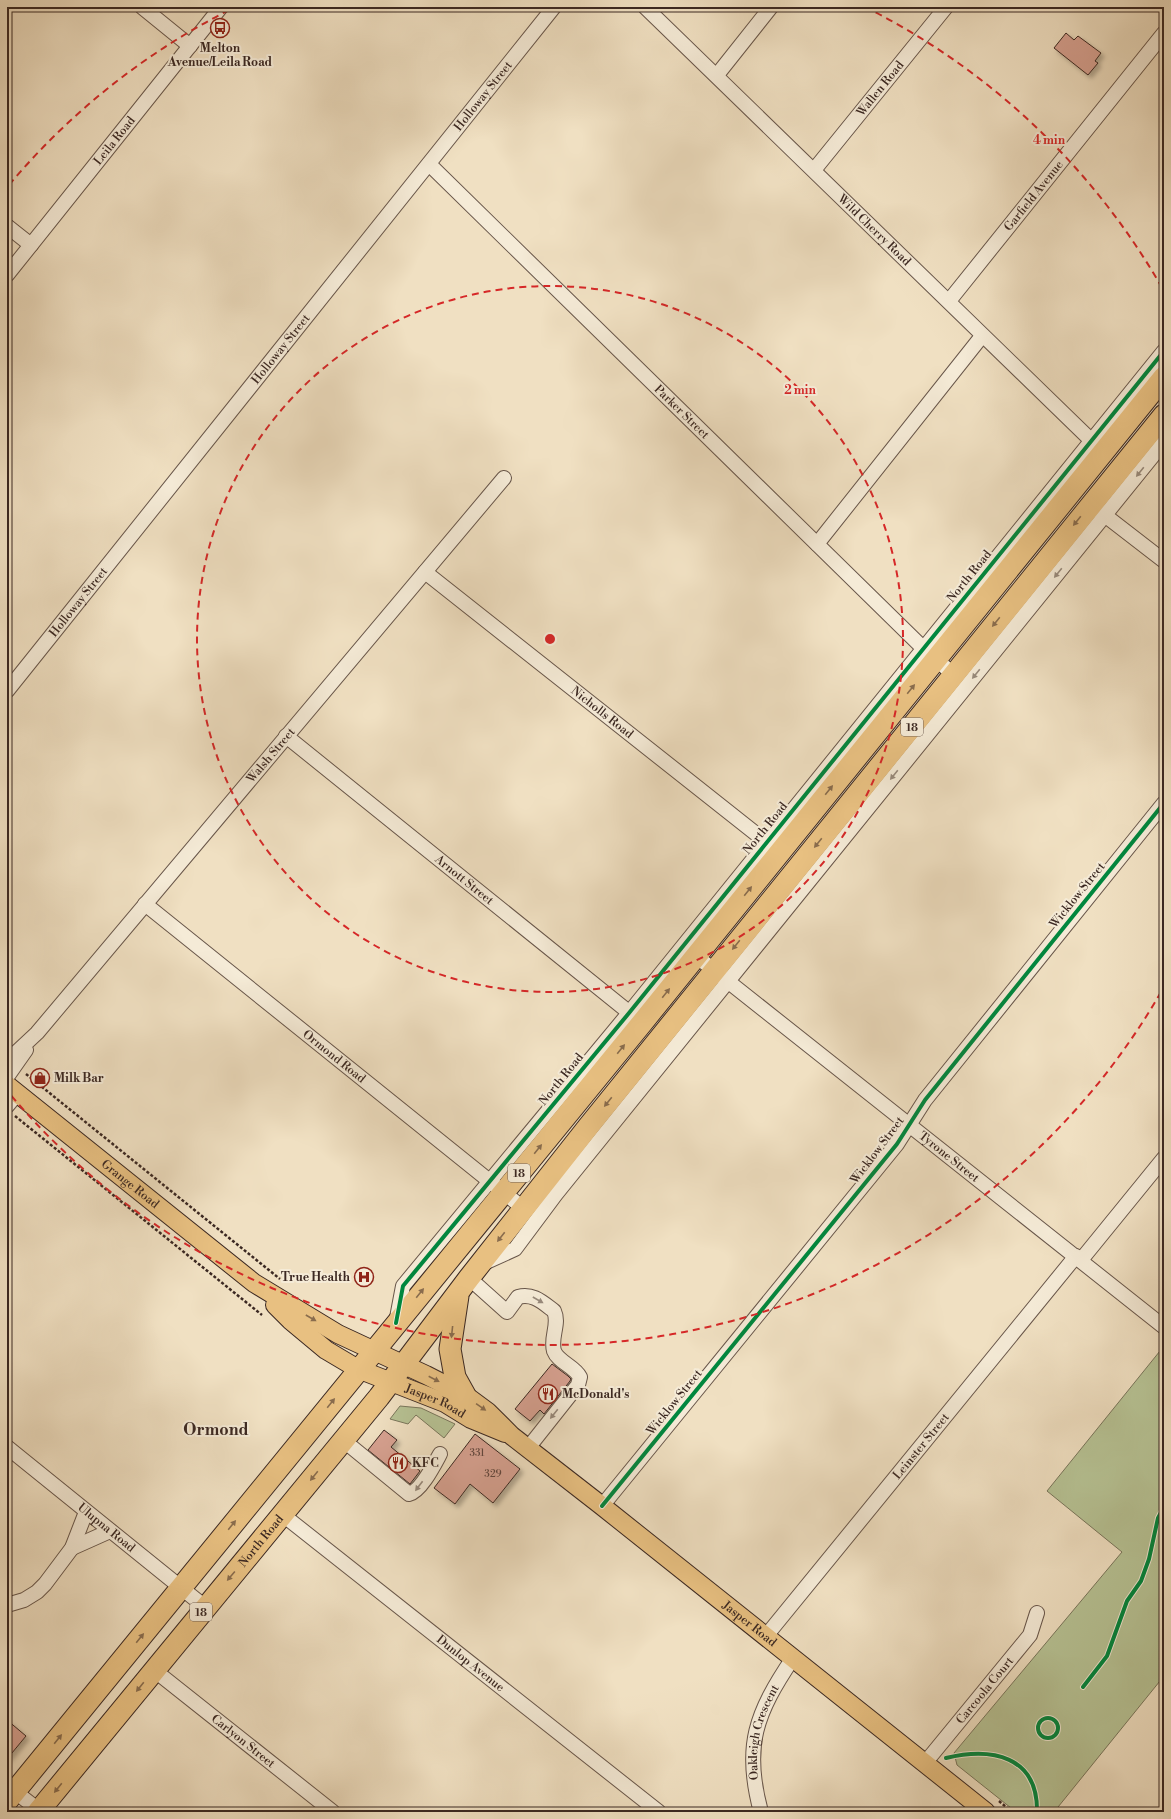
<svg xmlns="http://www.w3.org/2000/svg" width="1171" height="1819" viewBox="0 0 1171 1819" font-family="'Libre Bodoni',serif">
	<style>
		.green { fill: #b7c395; stroke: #79765c }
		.building { fill: #d7a191; stroke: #3b2822; filter: url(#shadow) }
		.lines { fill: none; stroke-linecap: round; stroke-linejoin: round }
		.minor-casing { stroke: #68564a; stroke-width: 16 }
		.major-casing { stroke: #3b2822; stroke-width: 20 }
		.highway-casing { stroke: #3b2822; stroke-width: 23 }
		.path { stroke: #3b2822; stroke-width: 2.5; stroke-dasharray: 3 2; stroke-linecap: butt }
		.minor { stroke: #f5ebd7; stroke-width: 14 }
		.major { stroke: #e8c081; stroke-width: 18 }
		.highway { stroke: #e8c081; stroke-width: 21 }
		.cycleway-casing { stroke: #f5ebd7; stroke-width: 6 }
		.cycleway { stroke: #00873e; stroke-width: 4 }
		.oneway { fill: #988a7c }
		.oneway2 { fill: #896c4d }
		.ring { fill: none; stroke: #d62828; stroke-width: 2; stroke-dasharray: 7 5 }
		.labels { text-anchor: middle; stroke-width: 4; stroke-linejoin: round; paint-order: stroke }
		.number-label { font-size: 10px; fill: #62463e }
		.shield { fill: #f5ebd7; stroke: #736258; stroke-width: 1 }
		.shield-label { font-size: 11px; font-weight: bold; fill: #3b2822 }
		.poi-label { font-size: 12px; font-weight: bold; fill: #3b2822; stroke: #f5ebd7; text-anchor: start }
		.street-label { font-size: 12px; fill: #3b2822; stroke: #f5ebd7 }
		.district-label { font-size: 16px; font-weight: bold; fill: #3b2822; stroke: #f5ebd7 }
		.centre { fill: #d62828; stroke: #f5ebd7; stroke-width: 2 }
		.ring-label { font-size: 12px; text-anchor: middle; font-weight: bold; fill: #d62828; stroke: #f5ebd7; stroke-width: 4; stroke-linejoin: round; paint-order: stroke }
	</style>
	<defs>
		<filter id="shadow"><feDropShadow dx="3.5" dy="3.5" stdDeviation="2" flood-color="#0004"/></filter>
	</defs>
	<rect width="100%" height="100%" fill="#f0e0c2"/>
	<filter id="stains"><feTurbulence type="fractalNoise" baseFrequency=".005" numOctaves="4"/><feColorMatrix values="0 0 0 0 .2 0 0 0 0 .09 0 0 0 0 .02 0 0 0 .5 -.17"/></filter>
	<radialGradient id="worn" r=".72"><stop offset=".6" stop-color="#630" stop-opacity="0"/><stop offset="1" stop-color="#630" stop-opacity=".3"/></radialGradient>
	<g class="green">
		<path d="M 1164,1346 L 1164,1676 L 1054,1812 L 1016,1812 L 957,1765 L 954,1753 L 1122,1552 L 1047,1491 Z"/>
		<path d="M 400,1406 L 421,1408 L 455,1424 L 444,1438 L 416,1415 L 408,1424 L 390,1419 Z"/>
	</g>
	<g class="building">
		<path d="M 1066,33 L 1074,40 L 1078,36 L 1101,53 L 1095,61 L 1098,63 L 1088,75 L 1054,48 Z"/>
		<path d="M 552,1364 L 568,1376 L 571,1379 L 570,1381 L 544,1414 L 540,1410 L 530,1421 L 515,1409 Z"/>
		<path d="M 384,1430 L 397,1440 L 391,1447 L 420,1471 L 410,1484 L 368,1450 Z"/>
		<path d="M 475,1434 L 520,1469 L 493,1503 L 470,1484 L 455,1504 L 434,1488 Z"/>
		<path d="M 7,1720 L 26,1736 L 7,1759 Z"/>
	</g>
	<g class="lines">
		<defs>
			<g id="minor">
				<path d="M 142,7 L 190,46"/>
				<path id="s1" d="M 645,7 L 1098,447"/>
				<path d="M 717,75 L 771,7"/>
				<path id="s2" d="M 429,164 L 923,648 L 954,675"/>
				<path id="s3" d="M 814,170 L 946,7"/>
				<path d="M 7,226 L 31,245"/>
				<path id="s4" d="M 7,275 L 221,7"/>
				<path id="s5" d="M 949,301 L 1164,33"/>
				<path d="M 1098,510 L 1164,561"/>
				<path d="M 817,544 L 982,336"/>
				<path id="s6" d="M 425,572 L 774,848"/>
				<path id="s7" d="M 7,691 L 554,7"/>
				<path id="s8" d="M 286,736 L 636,1018"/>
				<path id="s9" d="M 145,904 L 523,1208"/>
				<path id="s10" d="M 696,956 L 1164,1327"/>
				<path id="s11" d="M 7,1061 L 37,1033 L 504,478"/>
				<path d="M 7,1077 L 26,1050"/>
				<path d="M 7,1106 L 18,1093"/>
				<path d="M 1081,1260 L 1164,1158"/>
				<path d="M 482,1264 L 515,1249 L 556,1194 L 1164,442"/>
				<path d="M 469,1278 L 507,1312 L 518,1297 C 533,1293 542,1302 554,1311 C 560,1324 550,1337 554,1351 C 558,1362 574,1366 580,1377 L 578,1385 L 528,1448"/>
				<path d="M 396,1323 L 403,1286 L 629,1013 L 1164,351"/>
				<path d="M 343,1440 L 409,1494 C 421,1491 434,1465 440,1454"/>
				<path id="s12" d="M 7,1447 L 205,1607"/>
				<path d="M 602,1506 L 897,1144 L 925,1100 L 1164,803"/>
				<path id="s13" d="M 283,1515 L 659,1812"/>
				<path d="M 72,1548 L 110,1531"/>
				<path d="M 7,1605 L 24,1600 L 37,1592 L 45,1584 L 72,1548 L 86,1512"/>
				<path id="s14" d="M 766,1636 L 1076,1256"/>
				<path id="s15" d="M 154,1670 L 333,1812"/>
				<path id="s16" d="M 925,1763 L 1030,1635 L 1037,1613"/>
				<path d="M 9,1787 L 40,1811"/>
				<path id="s17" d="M 761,1812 C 743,1746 756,1713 793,1658"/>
			</g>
			<g id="major">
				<path id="s18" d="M 7,1085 L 254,1283 L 338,1334 L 426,1375 L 465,1395 L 488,1412 L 512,1436 L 602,1506 L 986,1812"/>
				<path id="s19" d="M 275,1305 L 290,1320 L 326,1350 L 358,1369 L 445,1403 L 471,1419 L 505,1433"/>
			</g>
			<g id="highway">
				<path d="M 458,1296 L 450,1349 L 455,1377 L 465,1395"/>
				<path d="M 7,1801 L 642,1023 L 1164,377"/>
				<path id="s20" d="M 38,1812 L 379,1397 L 469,1278 L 588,1127 L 1164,415"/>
			</g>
		</defs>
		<use href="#minor" class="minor-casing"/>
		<use href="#major" class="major-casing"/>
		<use href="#highway" class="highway-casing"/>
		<g class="path">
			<path d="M 26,1074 L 280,1279"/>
			<path d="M 15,1116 L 262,1315"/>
			<path d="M 999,1801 L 1012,1812"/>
		</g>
		<use href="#minor" class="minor"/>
		<use href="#major" class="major"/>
		<use href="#highway" class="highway"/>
		<defs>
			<g id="cycleway">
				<path d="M 396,1323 L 403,1286 L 629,1013 L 1164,351"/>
				<path d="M 602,1506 L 897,1144 L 925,1100 L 1164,803"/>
				<path d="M 1083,1687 L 1107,1656 L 1127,1601 L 1141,1581 L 1149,1559 L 1158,1518 L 1164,1507"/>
				<circle cx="1048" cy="1728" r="10"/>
				<path d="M 946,1758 C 992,1747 1038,1756 1037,1812"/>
			</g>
		</defs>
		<use href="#cycleway" class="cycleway-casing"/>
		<use href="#cycleway" class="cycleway"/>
	</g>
	<defs><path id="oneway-solid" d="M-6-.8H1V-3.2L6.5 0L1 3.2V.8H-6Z"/></defs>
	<g class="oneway">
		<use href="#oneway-solid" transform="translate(1140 472) rotate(129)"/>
		<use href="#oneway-solid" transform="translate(1058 573) rotate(129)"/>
		<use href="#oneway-solid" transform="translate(976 674) rotate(129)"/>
		<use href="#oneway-solid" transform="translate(894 775) rotate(129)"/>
		<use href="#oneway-solid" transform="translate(538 1300) rotate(30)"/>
		<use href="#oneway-solid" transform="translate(554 1414) rotate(129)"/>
		<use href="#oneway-solid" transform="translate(419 1486) rotate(127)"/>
	</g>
	<g class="oneway2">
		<use href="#oneway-solid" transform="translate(1077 521) rotate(129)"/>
		<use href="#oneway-solid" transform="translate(996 622) rotate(129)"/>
		<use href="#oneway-solid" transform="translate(911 689) rotate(-51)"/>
		<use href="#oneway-solid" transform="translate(829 790) rotate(-51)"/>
		<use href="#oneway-solid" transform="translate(818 843) rotate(129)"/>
		<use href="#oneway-solid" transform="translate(748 891) rotate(-51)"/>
		<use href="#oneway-solid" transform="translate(736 945) rotate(129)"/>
		<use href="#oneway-solid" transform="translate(666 993) rotate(-51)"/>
		<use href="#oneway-solid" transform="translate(621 1049) rotate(-51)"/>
		<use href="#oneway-solid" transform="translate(608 1102) rotate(129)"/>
		<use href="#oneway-solid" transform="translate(538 1149) rotate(-51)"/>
		<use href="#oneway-solid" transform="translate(501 1237) rotate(128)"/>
		<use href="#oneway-solid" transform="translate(420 1293) rotate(-51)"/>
		<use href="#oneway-solid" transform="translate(311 1318) rotate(30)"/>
		<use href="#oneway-solid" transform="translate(452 1332) rotate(96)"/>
		<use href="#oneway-solid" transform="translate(434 1379) rotate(27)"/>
		<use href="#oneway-solid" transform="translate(331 1403) rotate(-51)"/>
		<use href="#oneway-solid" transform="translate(481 1407) rotate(35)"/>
		<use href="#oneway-solid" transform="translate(314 1476) rotate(129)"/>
		<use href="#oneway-solid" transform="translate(232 1525) rotate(-51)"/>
		<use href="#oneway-solid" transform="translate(231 1576) rotate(130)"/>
		<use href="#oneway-solid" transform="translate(140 1638) rotate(-51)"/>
		<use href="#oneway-solid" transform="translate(140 1687) rotate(129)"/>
		<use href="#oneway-solid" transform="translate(58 1739) rotate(-51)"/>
		<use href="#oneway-solid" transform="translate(58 1788) rotate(129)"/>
	</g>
	<g class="ring">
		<circle cx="550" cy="639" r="353"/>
		<path d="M1161 992A706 706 0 0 1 9 1093M9 185A706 706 0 0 1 235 7M865 7A706 706 0 0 1 1161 286"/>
	</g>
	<defs>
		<symbol id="bus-ring" viewBox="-11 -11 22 22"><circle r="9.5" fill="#f5ebd7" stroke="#8f2418" stroke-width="1.5"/><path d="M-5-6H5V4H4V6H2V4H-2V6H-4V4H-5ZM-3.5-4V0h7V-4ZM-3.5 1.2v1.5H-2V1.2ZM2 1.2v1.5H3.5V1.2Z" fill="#8f2418"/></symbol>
		<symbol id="shop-ring" viewBox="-11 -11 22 22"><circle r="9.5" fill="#f5ebd7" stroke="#8f2418" stroke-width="1.5"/><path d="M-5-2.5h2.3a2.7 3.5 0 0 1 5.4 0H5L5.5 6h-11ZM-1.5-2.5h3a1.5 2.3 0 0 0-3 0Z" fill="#8f2418"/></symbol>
		<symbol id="hospital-ring" viewBox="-11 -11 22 22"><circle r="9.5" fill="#f5ebd7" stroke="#8f2418" stroke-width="1.5"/><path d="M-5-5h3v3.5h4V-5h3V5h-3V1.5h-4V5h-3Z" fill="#8f2418"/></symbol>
		<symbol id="restaurant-ring" viewBox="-11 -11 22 22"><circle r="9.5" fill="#f5ebd7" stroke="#8f2418" stroke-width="1.5"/><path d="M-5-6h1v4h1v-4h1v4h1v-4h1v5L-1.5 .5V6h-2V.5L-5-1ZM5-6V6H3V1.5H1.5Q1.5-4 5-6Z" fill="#8f2418"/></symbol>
	</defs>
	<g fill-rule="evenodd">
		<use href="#bus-ring" x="209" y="17" width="22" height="22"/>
		<use href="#shop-ring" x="29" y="1067" width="22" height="22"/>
		<use href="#hospital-ring" x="353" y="1266" width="22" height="22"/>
		<use href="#restaurant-ring" x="537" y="1383" width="22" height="22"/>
		<use href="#restaurant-ring" x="387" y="1452" width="22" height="22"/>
	</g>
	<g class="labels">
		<g class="number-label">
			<text x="477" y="1456">331</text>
			<text x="493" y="1477">329</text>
		</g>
		<g class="shield">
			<rect x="901" y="718" width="22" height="18" rx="3"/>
			<rect x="508" y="1164" width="22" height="18" rx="3"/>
			<rect x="190" y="1603" width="22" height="18" rx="3"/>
		</g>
		<g class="shield-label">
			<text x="912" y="731">18</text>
			<text x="519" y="1177">18</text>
			<text x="201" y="1616">18</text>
		</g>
		<g class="poi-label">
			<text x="220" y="52" text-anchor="middle">Melton<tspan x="220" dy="14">Avenue/Leila Road</tspan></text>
			<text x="54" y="1082">Milk Bar</text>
			<text x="350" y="1281" text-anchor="end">True Health</text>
			<text x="562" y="1398">McDonald's</text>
			<text x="412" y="1467">KFC</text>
		</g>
		<g class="street-label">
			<text dy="4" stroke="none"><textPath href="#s3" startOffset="105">Wallen Road</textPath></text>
			<text dy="4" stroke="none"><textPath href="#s7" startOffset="762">Holloway Street</textPath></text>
			<text dy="4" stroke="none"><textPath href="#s4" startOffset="172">Leila Road</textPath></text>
			<text dy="4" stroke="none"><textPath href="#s5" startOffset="135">Garfield Avenue</textPath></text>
			<text dy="4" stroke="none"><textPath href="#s1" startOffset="320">Wild Cherry Road</textPath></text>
			<text dy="4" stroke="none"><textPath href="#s7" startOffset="438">Holloway Street</textPath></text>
			<text dy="4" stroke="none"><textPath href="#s2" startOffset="354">Parker Street</textPath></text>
			<text transform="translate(969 576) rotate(-51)" y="4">North Road</text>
			<text dy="4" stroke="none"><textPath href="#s7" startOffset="114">Holloway Street</textPath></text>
			<text dy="4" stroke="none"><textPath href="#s6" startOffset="226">Nicholls Road</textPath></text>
			<text dy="4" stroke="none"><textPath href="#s11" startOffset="404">Walsh Street</textPath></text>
			<text transform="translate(765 828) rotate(-51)" y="4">North Road</text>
			<text dy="4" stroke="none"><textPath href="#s8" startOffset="229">Arnott Street</textPath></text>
			<text transform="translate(1077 895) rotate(-51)" y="4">Wicklow Street</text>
			<text dy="4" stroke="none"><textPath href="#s9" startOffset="243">Ormond Road</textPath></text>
			<text transform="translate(561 1079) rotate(-51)" y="4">North Road</text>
			<text transform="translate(877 1150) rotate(-53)" y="4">Wicklow Street</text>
			<text dy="4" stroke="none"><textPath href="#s10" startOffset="323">Tyrone Street</textPath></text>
			<text dy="4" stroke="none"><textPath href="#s18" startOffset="158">Grange Road</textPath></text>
			<text dy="4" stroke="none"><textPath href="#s19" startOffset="189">Jasper Road</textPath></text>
			<text transform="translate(674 1402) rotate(-51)" y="4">Wicklow Street</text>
			<text dy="4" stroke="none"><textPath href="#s14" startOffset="245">Leinster Street</textPath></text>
			<text dy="4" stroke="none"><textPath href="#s12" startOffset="128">Ulupna Road</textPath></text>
			<text dy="4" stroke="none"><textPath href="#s20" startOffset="351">North Road</textPath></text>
			<text dy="4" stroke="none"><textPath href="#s18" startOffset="921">Jasper Road</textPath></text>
			<text dy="4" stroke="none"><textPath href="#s13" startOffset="239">Dunlop Avenue</textPath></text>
			<text dy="4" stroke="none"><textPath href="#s16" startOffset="94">Carcoola Court</textPath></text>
			<text dy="4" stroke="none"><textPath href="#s17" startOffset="82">Oakleigh Crescent</textPath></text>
			<text dy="4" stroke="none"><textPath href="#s15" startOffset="114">Carlyon Street</textPath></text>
		</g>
		<g class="district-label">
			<text x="216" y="1435">Ormond</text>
		</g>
	</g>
	<circle cx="550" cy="639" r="6" class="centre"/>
	<g class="ring-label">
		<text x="1049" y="144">4 min</text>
		<text x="800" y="394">2 min</text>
	</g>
	<rect width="1171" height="1819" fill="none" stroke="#f0e0c2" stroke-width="24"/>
	<rect x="8" y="8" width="1155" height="1803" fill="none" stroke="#3b2822" stroke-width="2"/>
	<rect x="12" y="12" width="1147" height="1795" fill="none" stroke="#3b2822"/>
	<rect width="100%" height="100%" filter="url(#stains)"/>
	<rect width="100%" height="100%" fill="url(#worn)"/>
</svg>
